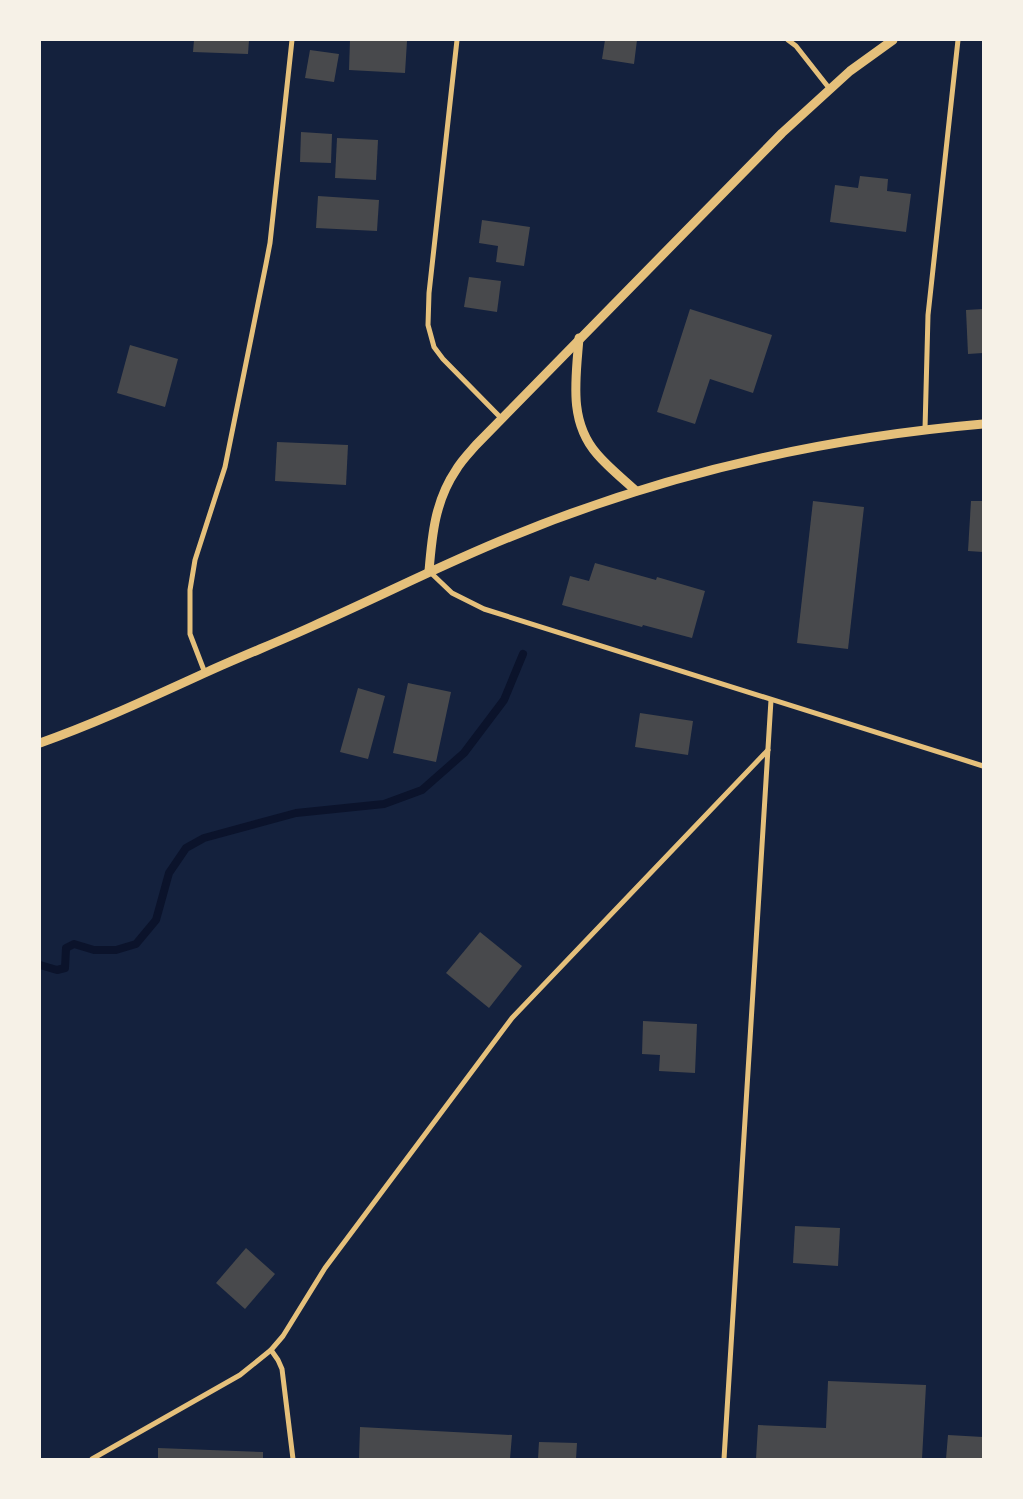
<svg xmlns="http://www.w3.org/2000/svg" width="1023" height="1499" viewBox="0 0 1023 1499" font-family="Merriweather,serif">
	<style>
		.lines { fill: none; stroke-linecap: round; stroke-linejoin: round }
		.stream { stroke: #0b132b; stroke-width: 8 }
		.building { fill: #48494c }
		.minor { stroke: #e5c07b; stroke-width: 5 }
		.tertiary { stroke: #e5c07b; stroke-width: 9 }
	</style>
	<rect width="100%" height="100%" fill="#14213d"/>
	<g class="lines">
		<path class="stream" d="M 40,965 L 57,970 L 65,968 L 66,948 L 74,944 L 94,950 L 116,950 L 136,944 L 156,920 L 169,873 L 186,848 L 204,838 L 296,813 L 384,804 L 422,790 L 464,753 L 504,700 L 523,654"/>
	</g>
	<g class="building">
		<path d="M 194,40 L 249,40 L 248,54 L 193,52 Z"/>
		<path d="M 350,40 L 407,41 L 405,73 L 349,70 Z"/>
		<path d="M 605,40 L 637,40 L 634,64 L 602,59 Z"/>
		<path d="M 310,50 L 339,54 L 334,82 L 305,78 Z"/>
		<path d="M 301,132 L 332,134 L 331,163 L 300,162 Z"/>
		<path d="M 337,138 L 378,140 L 376,180 L 335,178 Z"/>
		<path d="M 860,176 L 888,179 L 887,191 L 911,194 L 906,232 L 830,222 L 835,185 L 858,188 Z"/>
		<path d="M 318,196 L 379,200 L 377,231 L 316,228 Z"/>
		<path d="M 482,220 L 530,227 L 524,266 L 496,262 L 498,246 L 479,243 Z"/>
		<path d="M 469,277 L 501,281 L 497,312 L 464,307 Z"/>
		<path d="M 690,309 L 772,335 L 753,393 L 710,379 L 695,424 L 657,412 Z"/>
		<path d="M 983,309 L 983,353 L 968,354 L 966,310 Z"/>
		<path d="M 130,345 L 178,359 L 165,407 L 117,393 Z"/>
		<path d="M 277,442 L 348,445 L 346,485 L 275,481 Z"/>
		<path d="M 813,501 L 864,507 L 848,649 L 797,643 Z"/>
		<path d="M 971,501 L 983,501 L 983,552 L 968,551 Z"/>
		<path d="M 595,563 L 656,580 L 657,577 L 705,591 L 692,638 L 643,625 L 642,627 L 562,605 L 570,576 L 589,581 Z"/>
		<path d="M 408,683 L 451,692 L 436,762 L 393,753 Z"/>
		<path d="M 358,688 L 385,696 L 368,759 L 340,752 Z"/>
		<path d="M 640,713 L 693,721 L 688,755 L 635,747 Z"/>
		<path d="M 480,932 L 522,966 L 489,1008 L 446,973 Z"/>
		<path d="M 643,1021 L 697,1024 L 695,1073 L 659,1071 L 660,1055 L 642,1054 Z"/>
		<path d="M 795,1226 L 840,1228 L 838,1266 L 793,1263 Z"/>
		<path d="M 246,1248 L 275,1274 L 245,1309 L 216,1283 Z"/>
		<path d="M 828,1381 L 926,1385 L 922,1459 L 756,1459 L 758,1425 L 826,1428 Z"/>
		<path d="M 360,1427 L 512,1435 L 510,1459 L 359,1459 Z"/>
		<path d="M 948,1435 L 983,1437 L 983,1459 L 946,1459 Z"/>
		<path d="M 539,1442 L 577,1443 L 576,1459 L 538,1459 Z"/>
		<path d="M 158,1448 L 263,1452 L 263,1459 L 158,1459 Z"/>
	</g>
	<g class="lines">
		<g class="minor">
			<path d="M 457,40 L 429,293 L 428,325 L 434,347 L 443,359 L 501,418"/>
			<path d="M 788,40 L 796,46 L 829,88"/>
			<path d="M 925,429 L 928,315 L 958,40"/>
			<path d="M 430,572 L 452,593 L 484,609 L 983,766"/>
			<path d="M 205,673 L 190,634 L 190,590 L 195,560 L 225,467 L 266,264 L 270,243 L 292,40"/>
			<path d="M 271,1350 L 278,1360 L 282,1369 L 293,1459"/>
			<path d="M 92,1459 L 240,1375 L 271,1350 L 283,1336 L 325,1268 L 512,1018 L 768,750"/>
			<path d="M 724,1459 L 771,700"/>
		</g>
		<g class="tertiary">
			<path d="M 579,338 C 576,378 568,421 597,454 C 608,467 623,479 636,491"/>
			<path d="M 429,571 C 432,535 435,501 456,470 C 461,461 469,453 476,445 L 782,133 L 850,71 L 893,40"/>
			<path d="M 40,743 C 97,723 152,697 207,672 C 242,656 278,642 313,626 C 379,597 443,564 510,537 C 660,475 822,438 983,424"/>
		</g>
	</g>
	<rect width="1023" height="1499" fill="none" stroke="#f6f1e7" stroke-width="82"/>
</svg>
